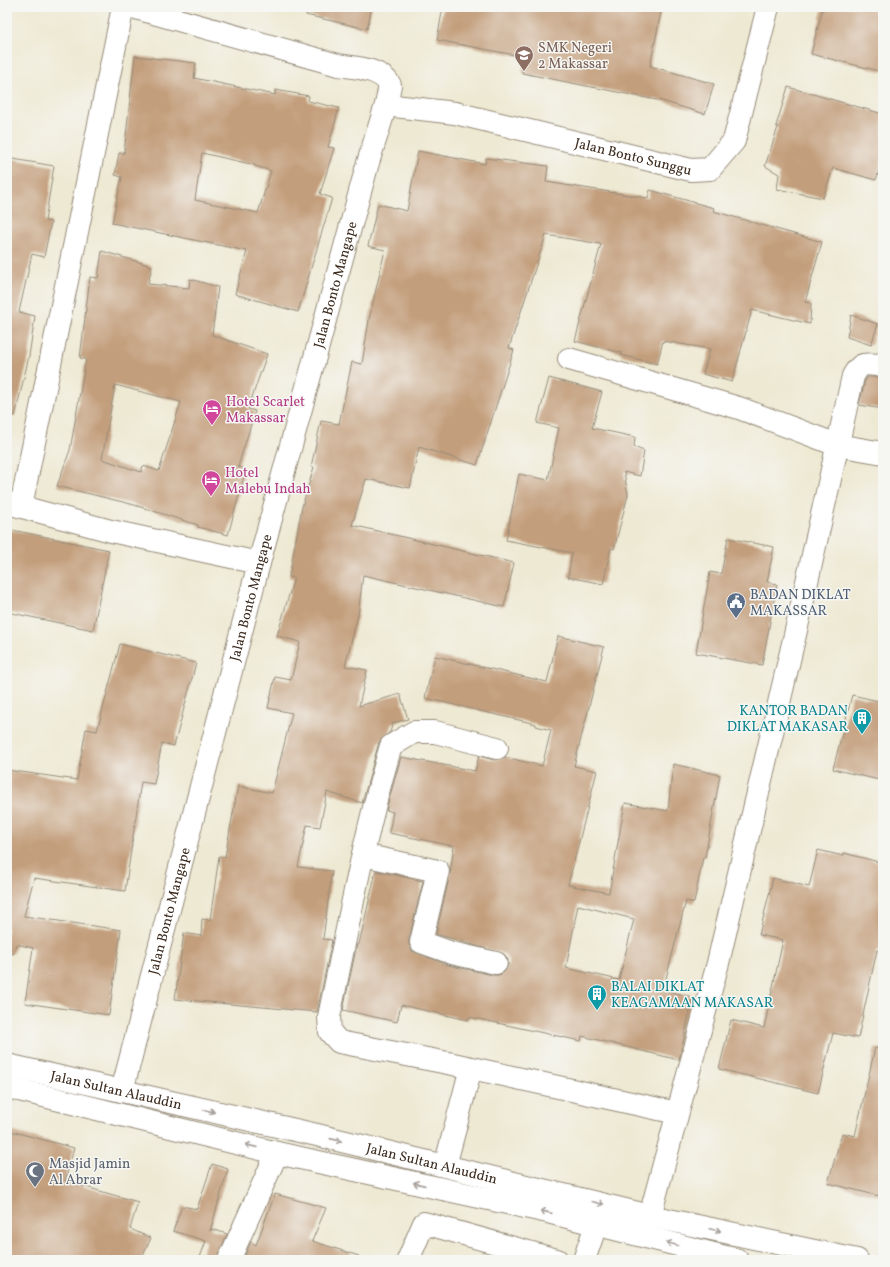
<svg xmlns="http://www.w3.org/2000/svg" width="890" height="1267" viewBox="0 0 890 1267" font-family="Vollkorn,serif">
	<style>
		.building { fill: #c39e7c; fill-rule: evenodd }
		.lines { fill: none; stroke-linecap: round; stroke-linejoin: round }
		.street-casing { stroke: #948a78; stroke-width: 24 }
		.secondary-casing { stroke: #948a78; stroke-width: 24 }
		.street { stroke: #fff; stroke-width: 22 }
		.secondary { stroke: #fff; stroke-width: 22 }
		.oneway { stroke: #a79f9a }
		.labels { text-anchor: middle; stroke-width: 3; stroke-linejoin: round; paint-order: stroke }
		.education-label { font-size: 14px; fill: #785e54; stroke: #f6f6f2; text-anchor: start }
		.street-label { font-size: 14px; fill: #3b2a1e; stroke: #f6f6f2 }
		.hotel-label { font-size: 14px; fill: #b23c85; stroke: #f6f6f2; text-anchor: start }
		.service-label { font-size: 14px; fill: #4e5e75; stroke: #f6f6f2; text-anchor: start }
		.culture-label { font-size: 14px; fill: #0d838f; stroke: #f6f6f2; text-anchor: end }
		.worship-label { font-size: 14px; fill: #5b616d; stroke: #f6f6f2; text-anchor: start }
	</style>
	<rect width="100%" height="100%" fill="#f6f6f2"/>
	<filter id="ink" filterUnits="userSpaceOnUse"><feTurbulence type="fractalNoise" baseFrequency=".025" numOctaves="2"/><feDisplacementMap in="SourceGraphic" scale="8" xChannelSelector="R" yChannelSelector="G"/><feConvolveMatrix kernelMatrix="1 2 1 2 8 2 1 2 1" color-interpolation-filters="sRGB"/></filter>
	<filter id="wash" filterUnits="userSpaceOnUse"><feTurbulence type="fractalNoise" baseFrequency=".012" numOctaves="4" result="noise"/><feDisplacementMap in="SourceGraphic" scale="16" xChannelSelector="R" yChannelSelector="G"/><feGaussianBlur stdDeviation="0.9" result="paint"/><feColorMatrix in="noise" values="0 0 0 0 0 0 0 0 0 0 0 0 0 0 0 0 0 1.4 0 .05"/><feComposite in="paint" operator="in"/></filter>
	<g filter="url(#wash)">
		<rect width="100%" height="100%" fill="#eee9d3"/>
		<g id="blocks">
			<g class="building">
				<path d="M 306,7 L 372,7 L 367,29 L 306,15 Z"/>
				<path d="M 443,7 L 662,7 L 650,66 L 714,84 L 705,114 L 662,101 L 522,73 L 525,57 L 437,40 Z"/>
				<path d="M 823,7 L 883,7 L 883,72 L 811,54 Z"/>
				<path d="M 135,56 L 196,63 L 194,78 L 275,95 L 275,90 L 309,96 L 308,101 L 339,108 L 328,147 L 334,148 L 320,194 L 332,198 L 298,312 L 235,294 L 247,251 L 112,223 L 122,177 L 115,175 L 119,153 L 124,153 ZM 202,153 L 255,165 L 255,166 L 271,171 L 258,213 L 195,200 Z"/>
				<path d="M 788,87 L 883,114 L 883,157 L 876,180 L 833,168 L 823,198 L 777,189 L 779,174 L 765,166 L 778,127 L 776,126 Z"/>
				<path d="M 418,151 L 485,164 L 486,158 L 548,166 L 546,182 L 648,198 L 650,190 L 714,208 L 713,211 L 822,242 L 805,302 L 811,303 L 810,324 L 752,310 L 732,382 L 703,374 L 710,349 L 663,341 L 657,364 L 621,355 L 622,353 L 575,341 L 601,244 L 546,235 L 509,348 L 514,350 L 477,465 L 419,447 L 410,488 L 366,479 L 352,525 L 514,563 L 504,607 L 363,575 L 358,615 L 345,666 L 367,670 L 359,706 L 400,694 L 408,719 L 393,723 L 390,732 L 379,742 L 362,803 L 327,792 L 320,827 L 307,825 L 298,867 L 332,871 L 323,939 L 332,940 L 317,1012 L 175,999 L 184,933 L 201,936 L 202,919 L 210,920 L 219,856 L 225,857 L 238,786 L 272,793 L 292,713 L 268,708 L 275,677 L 291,680 L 300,642 L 277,636 L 294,578 L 289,577 L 302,507 L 314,467 L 311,467 L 321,421 L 339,424 L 352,362 L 362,364 L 369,320 L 385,250 L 368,246 L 378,204 L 407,211 Z"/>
				<path d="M 7,158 L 54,166 L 45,221 L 51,222 L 44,257 L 32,254 L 19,312 L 35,316 L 29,356 L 15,416 L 7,415 Z"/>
				<path d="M 102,251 L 152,266 L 148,284 L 189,288 L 190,279 L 218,287 L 212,335 L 267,354 L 248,409 L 255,411 L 238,467 L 246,469 L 228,535 L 198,527 L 198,525 L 131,504 L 57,486 L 70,450 L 86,359 L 80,358 L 90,277 L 98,278 ZM 115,385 L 181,402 L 159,471 L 143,466 L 141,472 L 102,459 Z"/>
				<path d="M 851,315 L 878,324 L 871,345 L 847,337 Z"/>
				<path d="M 868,377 L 883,377 L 883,409 L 859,405 L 865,381 Z"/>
				<path d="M 549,378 L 602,392 L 592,428 L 635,437 L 634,447 L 644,451 L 640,476 L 624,472 L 628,495 L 614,549 L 611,548 L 603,584 L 568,577 L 572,553 L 506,540 L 519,474 L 548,480 L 559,428 L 537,423 Z"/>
				<path d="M 7,529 L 109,550 L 93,630 L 7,612 Z"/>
				<path d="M 728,538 L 774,547 L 767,582 L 777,584 L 762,665 L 696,653 L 710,572 L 721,574 Z"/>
				<path d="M 558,636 L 604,647 L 574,766 L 597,771 L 568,885 L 609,893 L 625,803 L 668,811 L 673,764 L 720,775 L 705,857 L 703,857 L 694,903 L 686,901 L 663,990 L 693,997 L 679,1060 L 582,1036 L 581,1041 L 469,1017 L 468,1020 L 401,1005 L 397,1022 L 343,1010 L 357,944 L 359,944 L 376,871 L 423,881 L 409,939 L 409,945 L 412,951 L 448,965 L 493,975 L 500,975 L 505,971 L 508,965 L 508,960 L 504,954 L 436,934 L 450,874 L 454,846 L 389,833 L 393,812 L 386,810 L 401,757 L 475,771 L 479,756 L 494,760 L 505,757 L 542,766 L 551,730 L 536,726 L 536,724 L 425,698 L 435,656 L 547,682 ZM 578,905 L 634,919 L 619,980 L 566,968 Z"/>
				<path d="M 120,644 L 196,663 L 174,746 L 162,743 L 154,784 L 141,782 L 125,891 L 34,878 L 24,916 L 121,930 L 109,1015 L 25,1003 L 33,948 L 16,944 L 13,954 L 7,953 L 7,770 L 77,780 L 86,729 L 97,731 Z"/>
				<path d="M 852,695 L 883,702 L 883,781 L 833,769 Z"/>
				<path d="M 818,850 L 843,856 L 844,853 L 883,863 L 883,952 L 877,950 L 858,1038 L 833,1033 L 818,1093 L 719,1069 L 731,1020 L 764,1028 L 783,940 L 759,935 L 773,878 L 809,887 Z"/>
				<path d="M 875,1048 L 883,1049 L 883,1197 L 828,1183 L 842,1133 L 855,1136 Z"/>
				<path d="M 7,1130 L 74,1148 L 65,1181 L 138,1202 L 130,1229 L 151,1238 L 141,1260 L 7,1260 Z"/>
				<path d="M 212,1164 L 228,1169 L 210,1231 L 211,1229 L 227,1234 L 217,1260 L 199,1260 L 206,1241 L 173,1231 L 182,1206 L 197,1209 Z"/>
				<path d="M 275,1194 L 326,1208 L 312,1241 L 359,1256 L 358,1260 L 243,1260 L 251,1242 L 256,1245 Z"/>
			</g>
		</g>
	</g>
	<g filter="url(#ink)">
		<use href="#blocks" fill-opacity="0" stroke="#948a78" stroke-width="1"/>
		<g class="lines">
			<defs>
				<g id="street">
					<path id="s1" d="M 386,105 L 455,113 L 691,170 L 710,169 L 734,141 L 768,7"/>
					<path d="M 569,359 L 739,408 L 837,445 L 883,453"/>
					<path d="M 7,503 L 111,531 L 259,563"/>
					<path d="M 21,506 L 123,7"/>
					<path d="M 497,748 L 435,732 L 414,732 L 391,746 C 364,835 348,927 329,1017 L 330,1032 L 339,1042 L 453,1064 L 677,1113"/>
					<path d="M 363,855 L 438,871 L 421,942 L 452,953 L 496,963"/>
					<path id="s2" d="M 122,1091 L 259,563 L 367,166 L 386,105 L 390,85 C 381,68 355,68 338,65 L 132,7"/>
					<path d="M 445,1166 L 471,1068"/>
					<path d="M 650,1216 L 718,963 L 798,622 L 853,376 C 863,358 867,367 883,364"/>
					<path d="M 229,1260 L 277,1153"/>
					<path d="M 408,1260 L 424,1223 L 557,1260"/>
					<path d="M 584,1260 L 596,1225"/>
				</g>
				<g id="secondary">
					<path id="s3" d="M 7,1065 L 317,1135 L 650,1216 L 857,1260"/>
					<path d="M 7,1087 L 277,1153 L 548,1212 L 737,1260"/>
				</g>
			</defs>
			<use href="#street" class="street-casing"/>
			<use href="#secondary" class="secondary-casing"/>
			<use href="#street" class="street"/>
			<use href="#secondary" class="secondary"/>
		</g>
		<defs><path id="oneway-shaft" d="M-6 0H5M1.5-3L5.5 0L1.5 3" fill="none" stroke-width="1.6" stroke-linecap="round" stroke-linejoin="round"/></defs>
		<g class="oneway">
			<use href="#oneway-shaft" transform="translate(209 1111) rotate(13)"/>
			<use href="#oneway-shaft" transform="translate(336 1140) rotate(13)"/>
			<use href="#oneway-shaft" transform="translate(251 1146) rotate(-167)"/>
			<use href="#oneway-shaft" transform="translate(419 1184) rotate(-167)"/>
			<use href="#oneway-shaft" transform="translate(598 1203) rotate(14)"/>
			<use href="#oneway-shaft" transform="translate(546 1212) rotate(-167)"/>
			<use href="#oneway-shaft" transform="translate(715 1230) rotate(12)"/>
			<use href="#oneway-shaft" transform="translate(672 1244) rotate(-166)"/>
		</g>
	</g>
	<defs>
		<symbol id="school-pin" viewBox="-11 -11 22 30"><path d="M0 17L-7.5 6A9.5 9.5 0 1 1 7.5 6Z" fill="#8d6e63" stroke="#f6f6f2"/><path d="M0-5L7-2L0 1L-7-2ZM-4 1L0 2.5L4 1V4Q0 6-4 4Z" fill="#fff"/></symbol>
		<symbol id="hotel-pin" viewBox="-11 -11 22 30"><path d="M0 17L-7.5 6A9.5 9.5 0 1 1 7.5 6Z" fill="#d1479c" stroke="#f6f6f2"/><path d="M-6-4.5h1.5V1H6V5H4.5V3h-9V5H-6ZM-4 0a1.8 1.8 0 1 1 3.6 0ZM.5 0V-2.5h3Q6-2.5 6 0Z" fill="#fff"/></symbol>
		<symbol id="civic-pin" viewBox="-11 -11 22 30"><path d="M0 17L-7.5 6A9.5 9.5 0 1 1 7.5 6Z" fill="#5c6f8a" stroke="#f6f6f2"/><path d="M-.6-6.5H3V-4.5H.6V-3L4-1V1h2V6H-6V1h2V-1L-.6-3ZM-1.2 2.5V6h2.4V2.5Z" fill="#fff"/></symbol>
		<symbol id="building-pin" viewBox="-11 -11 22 30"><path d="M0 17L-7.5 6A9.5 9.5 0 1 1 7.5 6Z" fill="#0f9aa8" stroke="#f6f6f2"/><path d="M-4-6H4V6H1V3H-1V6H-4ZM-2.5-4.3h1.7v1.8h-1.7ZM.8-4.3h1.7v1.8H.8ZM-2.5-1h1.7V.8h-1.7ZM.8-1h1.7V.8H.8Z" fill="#fff"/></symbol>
		<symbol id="mosque-pin" viewBox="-11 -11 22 30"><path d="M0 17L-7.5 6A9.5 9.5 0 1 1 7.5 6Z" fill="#6b7280" stroke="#f6f6f2"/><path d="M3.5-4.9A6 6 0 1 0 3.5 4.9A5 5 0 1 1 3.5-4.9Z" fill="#fff"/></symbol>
	</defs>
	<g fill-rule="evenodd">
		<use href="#school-pin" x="513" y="44" width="22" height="30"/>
		<use href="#hotel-pin" x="201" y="398" width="22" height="30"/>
		<use href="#hotel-pin" x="200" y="469" width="22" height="30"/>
		<use href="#civic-pin" x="725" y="591" width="22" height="30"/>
		<use href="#building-pin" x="851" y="707" width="22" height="30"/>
		<use href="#building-pin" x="586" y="983" width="22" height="30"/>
		<use href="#mosque-pin" x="24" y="1160" width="22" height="30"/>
	</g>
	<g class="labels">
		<g class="education-label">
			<text x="538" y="52">SMK Negeri<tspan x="538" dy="16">2 Makassar</tspan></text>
		</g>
		<g class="street-label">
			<text dy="5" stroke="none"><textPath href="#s1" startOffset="253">Jalan Bonto Sunggu</textPath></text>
			<text dy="5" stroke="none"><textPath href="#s2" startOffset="834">Jalan Bonto Mangape</textPath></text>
			<text dy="5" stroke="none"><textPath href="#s2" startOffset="510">Jalan Bonto Mangape</textPath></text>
			<text dy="5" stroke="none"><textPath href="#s2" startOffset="186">Jalan Bonto Mangape</textPath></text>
			<text dy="5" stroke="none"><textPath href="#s3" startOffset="112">Jalan Sultan Alauddin</textPath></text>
			<text dy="5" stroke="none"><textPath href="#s3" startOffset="436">Jalan Sultan Alauddin</textPath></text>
		</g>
		<g class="hotel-label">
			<text x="226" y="406">Hotel Scarlet<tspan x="226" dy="16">Makassar</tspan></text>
			<text x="225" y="477">Hotel<tspan x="225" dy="16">Malebu Indah</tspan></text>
		</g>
		<g class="service-label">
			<text x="750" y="599">BADAN DIKLAT<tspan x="750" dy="16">MAKASSAR</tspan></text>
		</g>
		<g class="culture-label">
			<text x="848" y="715">KANTOR BADAN<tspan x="848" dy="16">DIKLAT MAKASAR</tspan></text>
			<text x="611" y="991" text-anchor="start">BALAI DIKLAT<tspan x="611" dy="16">KEAGAMAAN MAKASAR</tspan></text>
		</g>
		<g class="worship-label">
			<text x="49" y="1168">Masjid Jamin<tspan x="49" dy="16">Al Abrar</tspan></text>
		</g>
	</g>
	<rect width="890" height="1267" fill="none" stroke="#f6f6f2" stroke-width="24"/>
</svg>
